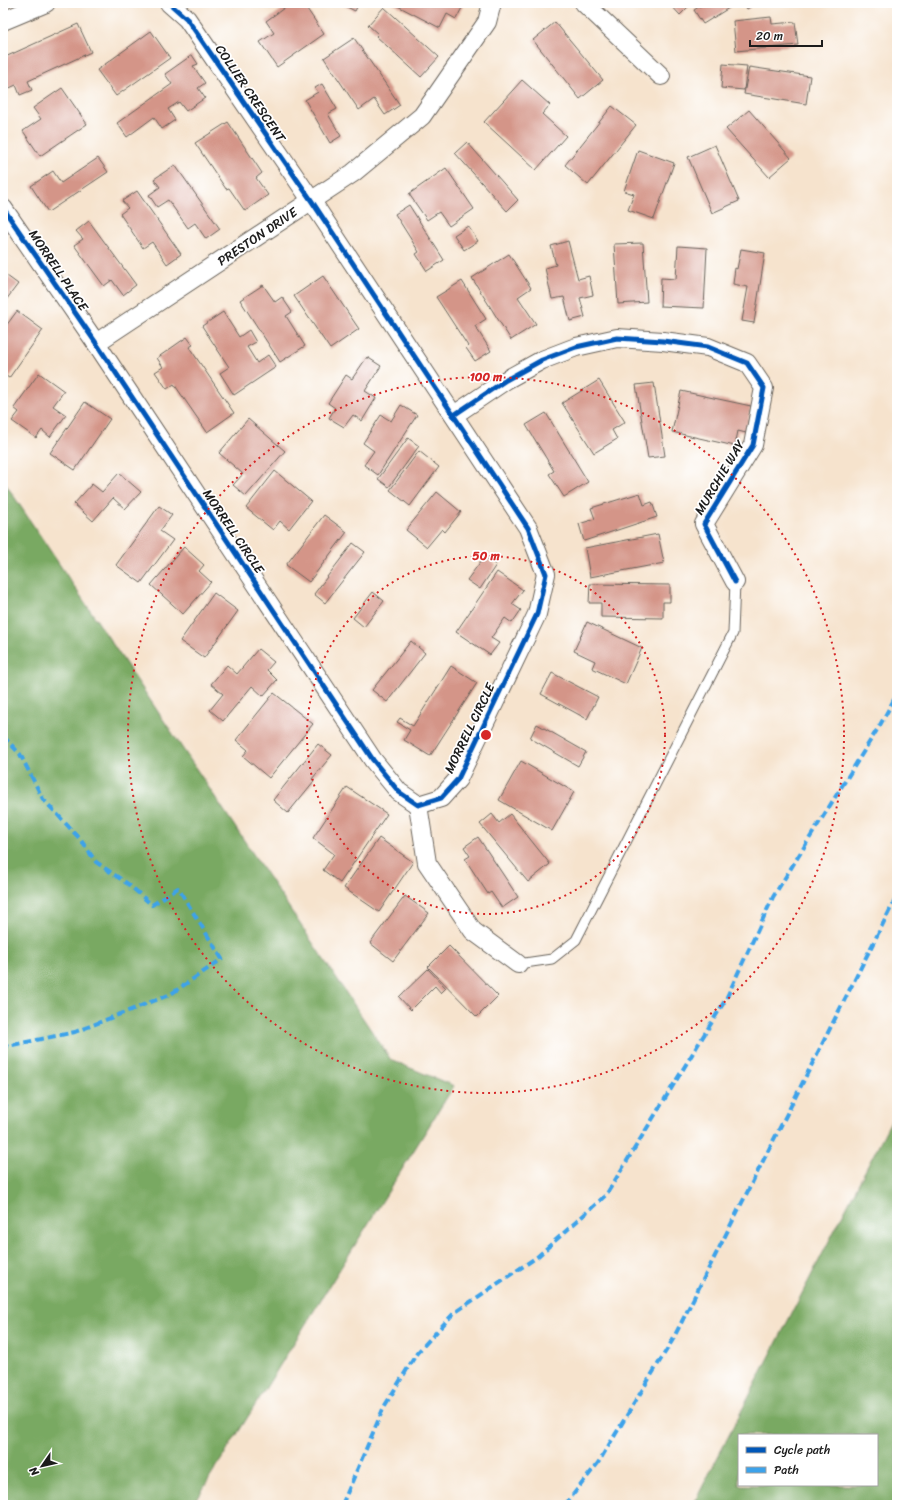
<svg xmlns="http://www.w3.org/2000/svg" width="900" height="1508" viewBox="0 0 900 1508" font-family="Sriracha,sans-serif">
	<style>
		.forest { fill: #79a962; stroke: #4a623f; fill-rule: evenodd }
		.building { fill: #d49588 }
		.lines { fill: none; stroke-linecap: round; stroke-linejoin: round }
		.lane-casing { stroke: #68625a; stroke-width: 11 }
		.street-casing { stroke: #68625a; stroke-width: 20 }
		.lane { stroke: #fff; stroke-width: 9 }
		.street { stroke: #fff; stroke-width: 18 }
		.quiet { stroke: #3da2ea; stroke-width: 4; stroke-dasharray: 8 4; stroke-linecap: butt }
		.cycleway-casing { stroke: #fff; stroke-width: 8 }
		.cycleway { stroke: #0057b8; stroke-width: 5 }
		.ring { fill: none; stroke: #d62828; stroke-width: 2; stroke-dasharray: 2 4 }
		.labels { text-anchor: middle; stroke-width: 3.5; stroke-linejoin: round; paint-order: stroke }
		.street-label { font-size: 13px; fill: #1c1c1c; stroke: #fff }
		.centre { fill: #d62828; stroke: #fff; stroke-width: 2 }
		.ring-label { font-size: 12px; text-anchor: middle; font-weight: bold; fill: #d62828; stroke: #fff; stroke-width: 3.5; stroke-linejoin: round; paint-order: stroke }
	</style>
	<rect width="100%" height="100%" fill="#fff"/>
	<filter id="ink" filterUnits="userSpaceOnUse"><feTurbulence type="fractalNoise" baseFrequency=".025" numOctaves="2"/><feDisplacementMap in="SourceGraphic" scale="8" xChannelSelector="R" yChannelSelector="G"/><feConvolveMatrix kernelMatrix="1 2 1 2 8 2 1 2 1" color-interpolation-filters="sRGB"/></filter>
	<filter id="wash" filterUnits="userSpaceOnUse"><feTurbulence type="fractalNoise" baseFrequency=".012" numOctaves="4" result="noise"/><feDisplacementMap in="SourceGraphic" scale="16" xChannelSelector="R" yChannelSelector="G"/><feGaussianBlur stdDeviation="0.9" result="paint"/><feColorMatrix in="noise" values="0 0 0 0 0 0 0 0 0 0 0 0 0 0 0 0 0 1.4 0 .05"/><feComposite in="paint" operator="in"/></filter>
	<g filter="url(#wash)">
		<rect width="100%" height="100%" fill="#f6e3cd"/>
		<g class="forest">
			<path d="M 3,480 L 391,1060 L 454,1086 L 193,1505 L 3,1505 Z"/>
			<path d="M 897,1109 L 897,1505 L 693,1505 ZM 739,1435 L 877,1435 L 877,1485 L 739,1485 Z"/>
		</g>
		<g id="blocks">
			<g class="building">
				<path d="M 291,3 L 303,3 L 324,34 L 277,67 L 260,42 L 274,33 L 266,21 Z"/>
				<path d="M 339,3 L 359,3 L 355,11 Z"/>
				<path d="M 392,3 L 457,3 L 463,6 L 456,19 L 447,14 L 440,28 Z"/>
				<path d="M 669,3 L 692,3 L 680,15 Z"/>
				<path d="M 705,3 L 737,3 L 703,24 L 694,10 Z"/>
				<path d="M 743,3 L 757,3 L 747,9 Z"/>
				<path d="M 384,7 L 439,57 L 421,77 L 376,36 L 378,34 L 368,25 Z"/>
				<path d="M 771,17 L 772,24 L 795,22 L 798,45 L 736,51 L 733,21 Z"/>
				<path d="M 555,22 L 603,80 L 580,99 L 533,40 Z"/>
				<path d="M 78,24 L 91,52 L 28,81 L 32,90 L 20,95 L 16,85 L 3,91 L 3,58 Z"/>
				<path d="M 151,31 L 170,58 L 116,96 L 97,70 Z"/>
				<path d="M 354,38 L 400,105 L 385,115 L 374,99 L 359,110 L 324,58 Z"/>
				<path d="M 192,55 L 198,64 L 193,66 L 205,83 L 198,88 L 205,98 L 186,111 L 179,102 L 168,109 L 175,120 L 162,129 L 154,117 L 127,137 L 117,123 L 172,84 L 165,74 Z"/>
				<path d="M 723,64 L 747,66 L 744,90 L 721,88 Z"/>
				<path d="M 749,67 L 810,76 L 806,104 L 744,94 Z"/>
				<path d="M 522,80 L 550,105 L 542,114 L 566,136 L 536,170 L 484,122 Z"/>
				<path d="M 322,84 L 337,109 L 328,114 L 341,136 L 330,143 L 305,100 L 318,92 L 315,88 Z"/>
				<path d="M 62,88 L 87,124 L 40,156 L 23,131 L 41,119 L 33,108 Z"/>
				<path d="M 612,106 L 636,125 L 588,185 L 565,165 Z"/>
				<path d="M 749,110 L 791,158 L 769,177 L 726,129 Z"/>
				<path d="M 228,122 L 262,173 L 256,178 L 268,195 L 245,211 L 229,188 L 226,189 L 195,143 Z"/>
				<path d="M 467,142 L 518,200 L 507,211 L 455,153 Z"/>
				<path d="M 715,145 L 739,201 L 712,213 L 688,157 Z"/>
				<path d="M 638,150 L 674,163 L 654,219 L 628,210 L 634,194 L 624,191 Z"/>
				<path d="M 98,158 L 108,172 L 48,212 L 31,186 L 53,171 L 61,183 Z"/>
				<path d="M 175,165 L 220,229 L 206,239 L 195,223 L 188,228 L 168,200 L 157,207 L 149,195 L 160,187 L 154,179 Z"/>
				<path d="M 446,168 L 474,209 L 449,226 L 439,212 L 427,220 L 409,194 Z"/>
				<path d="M 137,191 L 181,254 L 167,264 L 152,242 L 143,248 L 120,214 L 128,208 L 122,201 Z"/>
				<path d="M 409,205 L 444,260 L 427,271 L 416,254 L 419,252 L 395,214 Z"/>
				<path d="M 89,221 L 136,285 L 123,295 L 112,280 L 104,286 L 74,245 L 83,239 L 76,231 Z"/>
				<path d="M 468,226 L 478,241 L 464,250 L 454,235 Z"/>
				<path d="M 568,241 L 578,279 L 589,276 L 593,295 L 580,298 L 585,317 L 570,321 L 564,297 L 552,299 L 545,268 L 556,265 L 551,246 Z"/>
				<path d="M 643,243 L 647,302 L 618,304 L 614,244 Z"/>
				<path d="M 678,246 L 707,248 L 704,308 L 660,306 L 661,278 L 676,279 Z"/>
				<path d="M 741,249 L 765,253 L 754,323 L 742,321 L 748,287 L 733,284 L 735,268 L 737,269 Z"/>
				<path d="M 509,254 L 531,288 L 518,297 L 536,324 L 511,340 L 472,278 Z"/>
				<path d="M 3,273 L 18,284 L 3,304 Z"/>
				<path d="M 323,276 L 359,329 L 330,349 L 294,296 Z"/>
				<path d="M 462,281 L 486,319 L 475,326 L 491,351 L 475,361 L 466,348 L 468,346 L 436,297 Z"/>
				<path d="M 263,285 L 275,302 L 282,297 L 292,312 L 286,316 L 305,346 L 280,362 L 240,300 Z"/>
				<path d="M 17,311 L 43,330 L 9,378 L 3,374 L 3,330 Z"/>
				<path d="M 223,312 L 239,337 L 249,330 L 256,342 L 247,347 L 257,363 L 268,355 L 276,367 L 234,395 L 220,373 L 229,367 L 202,326 Z"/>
				<path d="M 187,337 L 193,345 L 189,347 L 234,413 L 207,432 L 174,384 L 167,389 L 155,372 L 163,367 L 157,358 Z"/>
				<path d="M 367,357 L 381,366 L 365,391 L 376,398 L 362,421 L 353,415 L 344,427 L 329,418 L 335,408 L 328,403 L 346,375 L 352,379 Z"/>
				<path d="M 39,373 L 64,391 L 53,406 L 66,415 L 50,437 L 42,430 L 36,438 L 12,421 L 19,412 L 14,408 Z"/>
				<path d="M 599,380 L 625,422 L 612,430 L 617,439 L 594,453 L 562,403 Z"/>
				<path d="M 654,383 L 665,456 L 648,458 L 636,385 Z"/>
				<path d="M 681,391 L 751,406 L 746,433 L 738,431 L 735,446 L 672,432 Z"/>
				<path d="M 85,402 L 110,419 L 75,470 L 50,453 Z"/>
				<path d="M 401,405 L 417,415 L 378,475 L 364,465 L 374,451 L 363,443 L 381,415 L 391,421 Z"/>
				<path d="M 546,413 L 588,482 L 564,497 L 549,474 L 554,471 L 526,425 Z"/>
				<path d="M 248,419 L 285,451 L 246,496 L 233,485 L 243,474 L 219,453 Z"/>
				<path d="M 408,438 L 419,446 L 389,487 L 378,479 Z"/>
				<path d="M 419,451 L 439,467 L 410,506 L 390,490 Z"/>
				<path d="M 275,471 L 311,501 L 289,529 L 280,521 L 273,530 L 246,508 Z"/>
				<path d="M 119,473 L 141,492 L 125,509 L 113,498 L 93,521 L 74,504 L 92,484 L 102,492 Z"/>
				<path d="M 437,492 L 461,512 L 445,532 L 442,529 L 427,547 L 406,530 Z"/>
				<path d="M 640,493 L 644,505 L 652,502 L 657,517 L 584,541 L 579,524 L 595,519 L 591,508 Z"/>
				<path d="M 159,506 L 172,515 L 160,531 L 173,540 L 141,583 L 116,565 Z"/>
				<path d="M 324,515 L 347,532 L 309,582 L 286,565 Z"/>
				<path d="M 658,534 L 664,563 L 590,577 L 585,548 Z"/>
				<path d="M 353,543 L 365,552 L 325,603 L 314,594 Z"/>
				<path d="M 184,547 L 204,565 L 199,571 L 211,582 L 183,614 L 151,585 Z"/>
				<path d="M 484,557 L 496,565 L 480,589 L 467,580 Z"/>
				<path d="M 497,572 L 523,590 L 512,604 L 521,610 L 512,623 L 505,618 L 491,638 L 499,643 L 490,655 L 456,632 Z"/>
				<path d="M 590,584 L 670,585 L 670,602 L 663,602 L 663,618 L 601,617 L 601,603 L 589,603 Z"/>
				<path d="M 373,592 L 384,601 L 364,627 L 353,618 Z"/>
				<path d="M 214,593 L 238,611 L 204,658 L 180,641 Z"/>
				<path d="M 587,622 L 642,648 L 626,684 L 592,668 L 595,661 L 574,651 Z"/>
				<path d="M 411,641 L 425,653 L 387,702 L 372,690 Z"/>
				<path d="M 258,649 L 274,662 L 267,670 L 277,680 L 263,696 L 252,686 L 223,721 L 210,710 L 223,694 L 211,684 L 227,665 L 237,674 Z"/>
				<path d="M 451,666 L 477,683 L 430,756 L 404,740 L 410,730 L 397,722 L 400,718 L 413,726 Z"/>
				<path d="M 552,673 L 598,697 L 587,719 L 541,694 Z"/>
				<path d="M 274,693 L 313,724 L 269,778 L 243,756 L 248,750 L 236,740 Z"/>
				<path d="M 537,724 L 586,752 L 578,766 L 530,738 Z"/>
				<path d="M 318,744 L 332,755 L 312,779 L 314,781 L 288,813 L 273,800 Z"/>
				<path d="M 521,761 L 574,792 L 552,831 L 499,800 Z"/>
				<path d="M 347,787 L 387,814 L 340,883 L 323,870 L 334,854 L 313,838 Z"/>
				<path d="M 492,814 L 499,823 L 510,814 L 550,864 L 528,882 L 480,824 Z"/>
				<path d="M 478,837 L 518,897 L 502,908 L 491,892 L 488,894 L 465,859 L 470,856 L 464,847 Z"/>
				<path d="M 379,838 L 413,862 L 379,912 L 344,888 Z"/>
				<path d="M 405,896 L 429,913 L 393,961 L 370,943 Z"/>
				<path d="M 449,946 L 498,996 L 477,1017 L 428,967 Z"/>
				<path d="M 428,969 L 446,988 L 441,993 L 435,986 L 411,1010 L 399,997 Z"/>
			</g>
		</g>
	</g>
	<g filter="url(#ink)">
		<use href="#blocks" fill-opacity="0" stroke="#68625a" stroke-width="1"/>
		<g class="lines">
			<defs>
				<path id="lane" d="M 518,964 L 552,959 L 576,940 L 733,633 L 735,582"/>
				<g id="street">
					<path d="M 584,3 L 661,76"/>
					<path d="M 3,21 L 46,3"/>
					<path d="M 3,208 L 96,343 L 373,760 L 399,792 L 418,805 L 441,798 L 458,779 L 537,614 L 546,574 L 528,528 L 311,200 L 187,19 L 169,3"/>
					<path d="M 96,343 L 353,173 L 422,116 L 487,22 L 492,3"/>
					<path d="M 454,415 L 506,380 L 542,360 L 576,347 L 617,338 L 663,341 L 708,347 L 747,363 L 764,388 L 753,445 L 704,524 L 735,582"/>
					<path d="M 418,805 L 427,863 L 473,931 L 518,964"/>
				</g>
			</defs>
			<use href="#lane" class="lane-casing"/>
			<use href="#street" class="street-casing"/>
			<use href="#lane" class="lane"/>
			<use href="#street" class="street"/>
			<g class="quiet">
				<path d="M 3,736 L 20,754 L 43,799 L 80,839 L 96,862 L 128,884 L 152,905 L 178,888 L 222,959 L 171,994 L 75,1032 L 3,1047"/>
				<path d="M 342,1505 L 384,1407 L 417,1353 L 454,1313 L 537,1257 L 606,1195 L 726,999 L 773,897 L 880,725 L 897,694"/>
				<path d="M 565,1505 L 598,1463 L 672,1341 L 897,896"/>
			</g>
			<defs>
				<g id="cycleway">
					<path d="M 3,208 L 96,343 L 373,760 L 399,792 L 418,805 L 441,798 L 458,779 L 537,614 L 546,574 L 528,528 L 311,200 L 187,19 L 169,3"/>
					<path d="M 454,415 L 506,380 L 542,360 L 576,347 L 617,338 L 663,341 L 708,347 L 747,363 L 764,388 L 753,445 L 704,524 L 735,582"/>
				</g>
			</defs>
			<use href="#cycleway" class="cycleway-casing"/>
			<use href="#cycleway" class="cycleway"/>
		</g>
	</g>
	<g class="ring">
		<circle cx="486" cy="735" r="179"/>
		<circle cx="486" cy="735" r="358"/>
	</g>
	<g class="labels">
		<g class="street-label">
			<text transform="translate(251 93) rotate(56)" y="5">COLLIER CRESCENT</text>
			<text transform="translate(257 236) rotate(-34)" y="5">PRESTON DRIVE</text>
			<text transform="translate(59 270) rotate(56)" y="5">MORRELL PLACE</text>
			<text transform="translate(719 477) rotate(-59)" y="5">MURCHIE WAY</text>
			<text transform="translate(234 531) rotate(56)" y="5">MORRELL CIRCLE</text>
			<text transform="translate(469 728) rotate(-64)" y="5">MORRELL CIRCLE</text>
		</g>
	</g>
	<circle cx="486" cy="735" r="6" class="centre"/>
	<g class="ring-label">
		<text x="486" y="381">100 m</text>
		<text x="486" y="560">50 m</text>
	</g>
	<rect width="900" height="1508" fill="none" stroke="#fff" stroke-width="16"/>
	<rect x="738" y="1434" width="140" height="52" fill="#ffffff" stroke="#a4a4a4"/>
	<rect x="746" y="1447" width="20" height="6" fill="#0057b8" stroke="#a4a4a4"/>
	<text x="774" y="1454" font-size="12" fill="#1c1c1c">Cycle path</text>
	<rect x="746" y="1467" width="20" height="6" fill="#3da2ea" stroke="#a4a4a4"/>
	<text x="774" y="1474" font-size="12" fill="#1c1c1c">Path</text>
	<g transform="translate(42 1466) rotate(236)" stroke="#ffffff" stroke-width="3" paint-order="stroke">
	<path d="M0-3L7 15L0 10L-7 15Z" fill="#1c1c1c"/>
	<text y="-6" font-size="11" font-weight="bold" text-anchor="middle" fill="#1c1c1c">N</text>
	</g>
	<path d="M750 40v6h72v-6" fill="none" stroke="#1c1c1c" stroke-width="2"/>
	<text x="756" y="40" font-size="12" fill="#1c1c1c" stroke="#ffffff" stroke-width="3" paint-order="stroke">20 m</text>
</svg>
